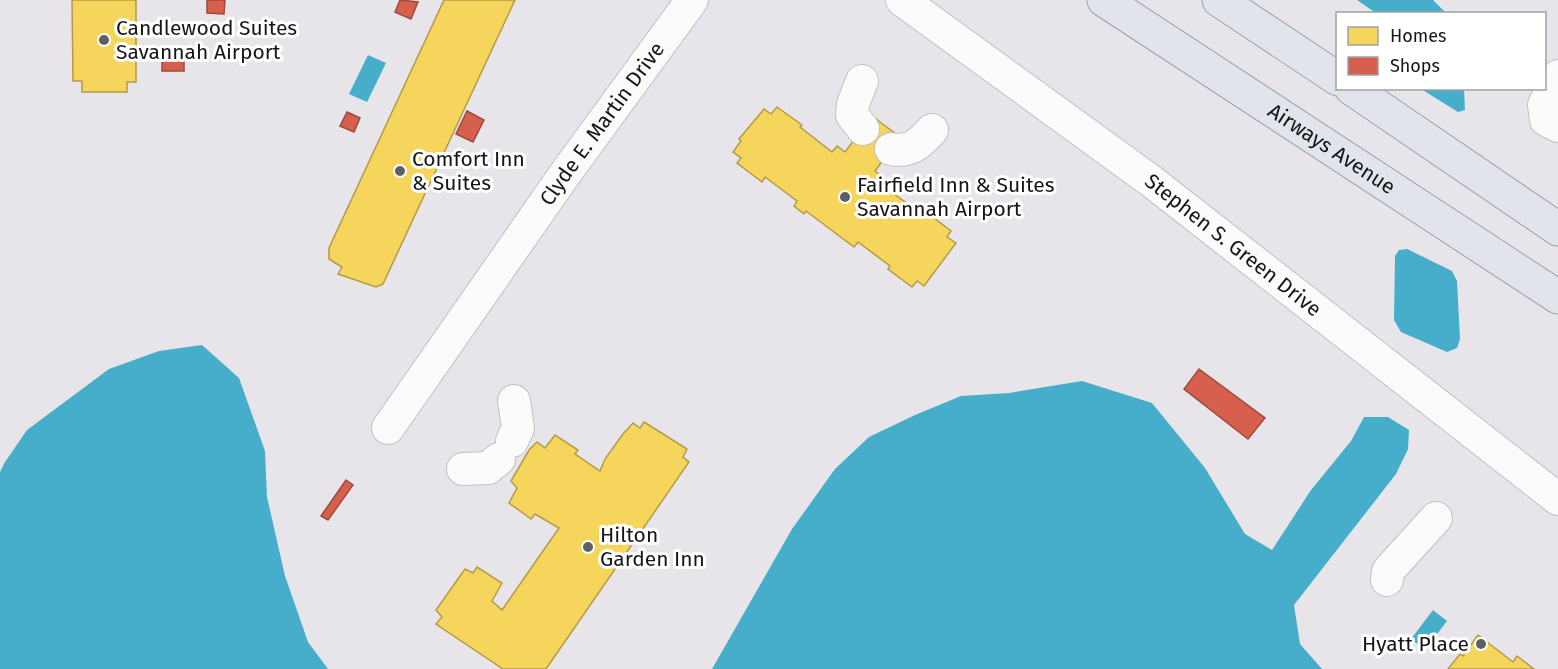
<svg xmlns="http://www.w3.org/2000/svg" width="1558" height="669" viewBox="0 0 1558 669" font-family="'Fira Sans',sans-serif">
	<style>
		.water { fill: #46aeca }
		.homes { fill: #f6d55c; stroke: #b39b47; stroke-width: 1.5 }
		.shops { fill: #d6604d; stroke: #9c4a3d; stroke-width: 1.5 }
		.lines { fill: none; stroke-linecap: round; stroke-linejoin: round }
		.minor-casing { stroke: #c1c0c4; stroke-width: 34 }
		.major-casing { stroke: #9ba0ab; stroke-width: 35 }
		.minor { stroke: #fbfbfc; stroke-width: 32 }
		.major { stroke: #e1e5eb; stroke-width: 33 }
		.poi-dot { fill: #5f5e61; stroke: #fff; stroke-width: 2 }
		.labels { text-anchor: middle; stroke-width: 6; stroke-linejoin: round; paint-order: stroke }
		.poi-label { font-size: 21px; fill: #161517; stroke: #fff; text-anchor: start }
		.street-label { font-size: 21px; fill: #161517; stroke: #fff }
	</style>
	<rect width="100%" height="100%" fill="#e7e5ea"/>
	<g class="water">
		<path d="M 1357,0 L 1433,0 L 1446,13 L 1376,13 Z"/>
		<path d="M 368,55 L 386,63 L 367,102 L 349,94 Z"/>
		<path d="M 1421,89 L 1464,89 L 1465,110 L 1458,112 Z"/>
		<path d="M 1407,249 L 1452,271 L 1457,281 L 1460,339 L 1457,348 L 1447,352 L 1401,332 L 1394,320 L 1395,256 L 1399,250 Z"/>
		<path d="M 202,345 L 239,378 L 265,451 L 267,497 L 285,576 L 308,642 L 328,669 L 0,669 L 0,472 L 5,462 L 27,430 L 109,369 L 159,351 Z"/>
		<path d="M 1082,381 L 1152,403 L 1205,468 L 1245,534 L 1272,550 L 1311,490 L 1351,441 L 1364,417 L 1388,417 L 1409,430 L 1408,449 L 1396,474 L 1294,605 L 1300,644 L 1322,669 L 712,669 L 792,529 L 835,469 L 869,437 L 915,415 L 961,396 L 1009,393 Z"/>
		<path d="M 1433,610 L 1447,621 L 1425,650 L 1411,639 Z"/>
	</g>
	<g class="homes">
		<path d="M 72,0 L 136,0 L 136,82 L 127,82 L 127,92 L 82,92 L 82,81 L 73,81 Z"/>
		<path d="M 444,0 L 515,0 L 383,284 L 376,287 L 338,274 L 342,267 L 329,259 L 329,248 Z"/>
		<path d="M 777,107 L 802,125 L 800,127 L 832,152 L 837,146 L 845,152 L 872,116 L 900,137 L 875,171 L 896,189 L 893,193 L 923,215 L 926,212 L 951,231 L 947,237 L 956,243 L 924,286 L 917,281 L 912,287 L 888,269 L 890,266 L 858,242 L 854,247 L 806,211 L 804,214 L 794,206 L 797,201 L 765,177 L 762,182 L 737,163 L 741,158 L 733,152 L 741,141 L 739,139 L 764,109 L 771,114 Z"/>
		<path d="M 644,422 L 687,449 L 683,457 L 689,462 L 546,669 L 503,669 L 436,624 L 442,617 L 436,610 L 465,569 L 473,573 L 477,567 L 502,583 L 492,601 L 502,610 L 559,528 L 535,514 L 531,519 L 509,503 L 517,488 L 511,481 L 529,450 L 537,442 L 545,448 L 555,435 L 578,450 L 575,454 L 600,471 L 605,459 L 623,434 L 633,423 L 640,428 Z"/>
		<path d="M 1478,635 L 1513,662 L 1517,656 L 1534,669 L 1448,669 L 1460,654 L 1463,656 Z"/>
	</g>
	<g class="shops">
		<path d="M 207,0 L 225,0 L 224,14 L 207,13 Z"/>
		<path d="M 400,0 L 418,2 L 411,19 L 395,12 Z"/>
		<path d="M 162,49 L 184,52 L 184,71 L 162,71 Z"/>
		<path d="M 467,111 L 484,120 L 473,142 L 456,134 Z"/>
		<path d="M 347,112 L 360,118 L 354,132 L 340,126 Z"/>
		<path d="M 1199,369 L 1265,418 L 1248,439 L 1184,389 Z"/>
		<path d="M 346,480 L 353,485 L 328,520 L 321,516 Z"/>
	</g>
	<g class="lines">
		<defs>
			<g id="minor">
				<path id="s1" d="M 902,0 L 1151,181 L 1558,499"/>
				<path d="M 1558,76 L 1544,105 L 1546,120 L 1558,126"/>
				<path d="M 862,81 L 853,104 L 852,115 L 863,129"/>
				<path d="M 891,149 C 911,153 920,143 932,130"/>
				<path id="s2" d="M 388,428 L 565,174 L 692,0"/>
				<path d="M 512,441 L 518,428 L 514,401"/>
				<path d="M 463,469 L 488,468 L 499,459"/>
				<path d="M 1387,580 L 1388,571 L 1436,518"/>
			</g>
			<g id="major">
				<path id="s3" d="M 1104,0 L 1558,297"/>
				<path d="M 1219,0 L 1338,79"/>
				<path d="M 1351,88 L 1558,229"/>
			</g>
		</defs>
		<use href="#minor" class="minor-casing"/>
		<use href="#major" class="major-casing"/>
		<use href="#minor" class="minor"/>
		<use href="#major" class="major"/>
	</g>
	<g class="poi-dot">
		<circle cx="104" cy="40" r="6"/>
		<circle cx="400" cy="171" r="6"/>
		<circle cx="845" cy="197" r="6"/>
		<circle cx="588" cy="547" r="6"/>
		<circle cx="1481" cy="644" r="6"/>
	</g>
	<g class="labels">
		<g class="poi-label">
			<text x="116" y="35">Candlewood Suites<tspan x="116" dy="24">Savannah Airport</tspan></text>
			<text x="412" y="166">Comfort Inn<tspan x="412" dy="24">&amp; Suites</tspan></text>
			<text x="857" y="192">Fairfield Inn &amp; Suites<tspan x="857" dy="24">Savannah Airport</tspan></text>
			<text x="600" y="542">Hilton<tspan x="600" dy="24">Garden Inn</tspan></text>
			<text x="1469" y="651" text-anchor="end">Hyatt Place</text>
		</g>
		<g class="street-label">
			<text dy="7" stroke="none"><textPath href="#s2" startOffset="372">Clyde E. Martin Drive</textPath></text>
			<text dy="7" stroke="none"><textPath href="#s3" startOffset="272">Airways Avenue</textPath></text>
			<text dy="7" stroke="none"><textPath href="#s1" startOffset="412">Stephen S. Green Drive</textPath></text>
		</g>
	</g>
	<rect x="1336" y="12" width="210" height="78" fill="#ffffff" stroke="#a2a1a2" stroke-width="1.5"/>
	<rect x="1348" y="27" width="30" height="18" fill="#f6d55c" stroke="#a2a1a2" stroke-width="1.5"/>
	<text x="1390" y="42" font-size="18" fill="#161517">Homes</text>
	<rect x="1348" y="57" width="30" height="18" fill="#d6604d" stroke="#a2a1a2" stroke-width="1.5"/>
	<text x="1390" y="72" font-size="18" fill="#161517">Shops</text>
</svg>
